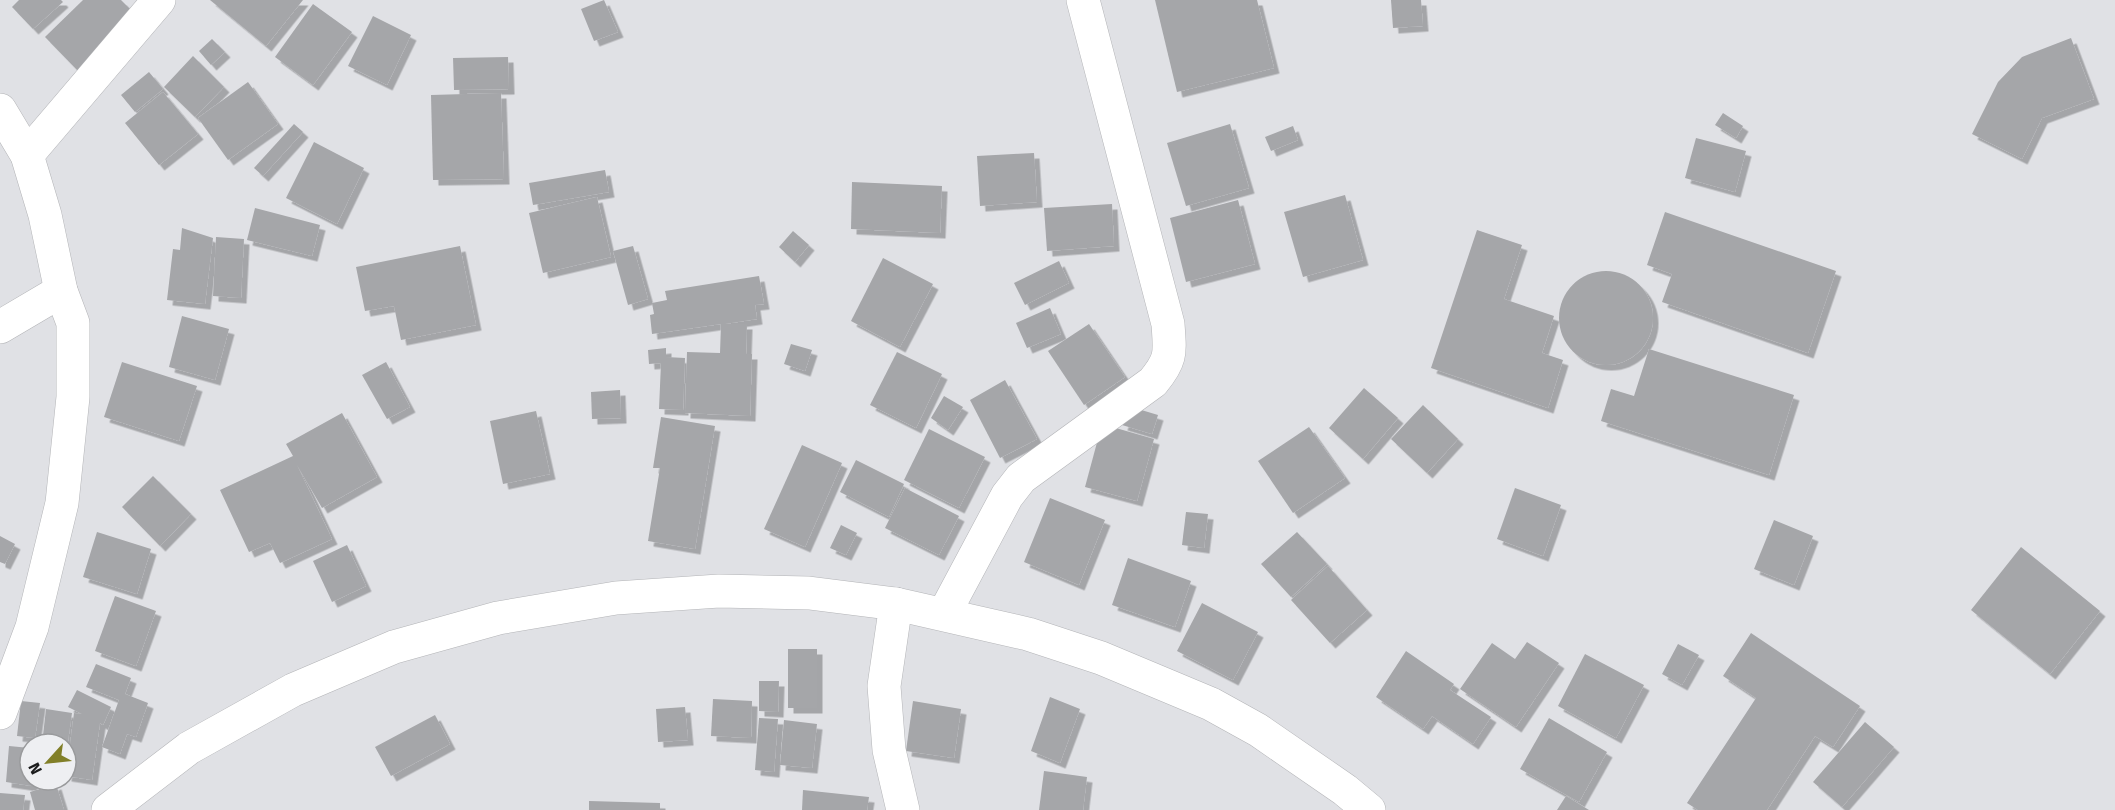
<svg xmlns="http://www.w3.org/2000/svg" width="2115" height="810" viewBox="0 0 2115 810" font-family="'Fira Sans',sans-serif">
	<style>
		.building { fill: #a5a6a9; filter: url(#shadow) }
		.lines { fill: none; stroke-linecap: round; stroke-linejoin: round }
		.minor-casing { stroke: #b3b4b7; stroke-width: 34 }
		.major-casing { stroke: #b3b4b7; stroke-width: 34 }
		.minor { stroke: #fff; stroke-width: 33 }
		.major { stroke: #fff; stroke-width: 33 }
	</style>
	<defs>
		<filter id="shadow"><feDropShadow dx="5.5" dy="5.5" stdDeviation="0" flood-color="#0004"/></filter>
	</defs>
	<rect width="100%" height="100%" fill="#e0e1e5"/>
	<g class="building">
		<path d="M 19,0 L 61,0 L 63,2 L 33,29 L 12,7 Z"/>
		<path d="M 83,0 L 121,0 L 138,17 L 80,73 L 45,37 Z"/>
		<path d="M 210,0 L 303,0 L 266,46 Z"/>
		<path d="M 604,0 L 618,32 L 594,41 L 581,9 Z"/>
		<path d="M 1155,0 L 1257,0 L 1274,68 L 1177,92 Z"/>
		<path d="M 1391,0 L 1421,0 L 1423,26 L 1393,28 Z"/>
		<path d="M 313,4 L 352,32 L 313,85 L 275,57 Z"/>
		<path d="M 373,16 L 411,35 L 387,85 L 348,66 Z"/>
		<path d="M 2071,38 L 2094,99 L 2042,118 L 2022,159 L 1972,134 L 1998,82 L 2022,57 Z"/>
		<path d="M 212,39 L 225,52 L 211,65 L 199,51 Z"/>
		<path d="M 193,56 L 224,87 L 195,117 L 164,87 Z"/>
		<path d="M 508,57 L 509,89 L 454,90 L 453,58 Z"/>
		<path d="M 149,72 L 163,89 L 135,112 L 121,95 Z"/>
		<path d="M 248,82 L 278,124 L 228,160 L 198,118 Z"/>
		<path d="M 163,92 L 198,134 L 159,165 L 125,123 Z"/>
		<path d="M 501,93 L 504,179 L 433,180 L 431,95 Z"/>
		<path d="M 1723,113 L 1743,126 L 1736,138 L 1715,125 Z"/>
		<path d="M 294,124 L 303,132 L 263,176 L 254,168 Z"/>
		<path d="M 1230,124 L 1249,188 L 1186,206 L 1167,143 Z"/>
		<path d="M 1293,126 L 1298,140 L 1271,151 L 1265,137 Z"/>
		<path d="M 1696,138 L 1746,151 L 1735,192 L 1685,178 Z"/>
		<path d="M 314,142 L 364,168 L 337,224 L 286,198 Z"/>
		<path d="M 1034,153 L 1037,202 L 980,206 L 977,156 Z"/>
		<path d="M 605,170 L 609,192 L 533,205 L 529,183 Z"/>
		<path d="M 852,182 L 942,186 L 940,233 L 851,229 Z"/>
		<path d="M 1345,195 L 1363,260 L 1303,277 L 1284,212 Z"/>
		<path d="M 597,197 L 611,257 L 543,273 L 529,213 Z"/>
		<path d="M 1238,200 L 1255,264 L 1186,282 L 1170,218 Z"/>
		<path d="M 1112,204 L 1114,246 L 1047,251 L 1044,208 Z"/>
		<path d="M 255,208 L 320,225 L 312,256 L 247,240 Z"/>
		<path d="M 1665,212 L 1836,271 L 1808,353 L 1662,302 L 1672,274 L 1647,265 Z"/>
		<path d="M 182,228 L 213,238 L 205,304 L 167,300 L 173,249 L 180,250 Z"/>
		<path d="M 1477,230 L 1522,245 L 1504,299 L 1554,316 L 1542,353 L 1563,360 L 1548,408 L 1431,368 Z"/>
		<path d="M 793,231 L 809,245 L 795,262 L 779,247 Z"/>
		<path d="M 216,237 L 244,239 L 241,298 L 213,296 Z"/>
		<path d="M 460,246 L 476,325 L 401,340 L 394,306 L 365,311 L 356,267 Z"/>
		<path d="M 633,246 L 648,299 L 628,305 L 613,251 Z"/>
		<path d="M 883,258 L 933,284 L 900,347 L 851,321 Z"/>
		<path d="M 1059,261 L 1069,283 L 1025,305 L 1014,283 Z"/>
		<circle cx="1606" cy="318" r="47"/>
		<path d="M 759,276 L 764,304 L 755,305 L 757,319 L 725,324 L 747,324 L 746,354 L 752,354 L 750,416 L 685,413 L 687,352 L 720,353 L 721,324 L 652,334 L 650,315 L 654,314 L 652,303 L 667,300 L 665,291 Z"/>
		<path d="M 1050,308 L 1061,334 L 1027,348 L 1016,323 Z"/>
		<path d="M 182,316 L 229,329 L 215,380 L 169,367 Z"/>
		<path d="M 1089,324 L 1125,377 L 1084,405 L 1048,351 Z"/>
		<path d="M 791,344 L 812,350 L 805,371 L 784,364 Z"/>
		<path d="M 666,348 L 666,357 L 685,358 L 683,410 L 659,409 L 661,363 L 649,364 L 648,350 Z"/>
		<path d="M 1649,349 L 1794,395 L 1769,475 L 1601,421 L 1611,389 L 1634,396 Z"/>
		<path d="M 897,352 L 942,374 L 916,428 L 870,405 Z"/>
		<path d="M 122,362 L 197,386 L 179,441 L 104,417 Z"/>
		<path d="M 386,362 L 410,407 L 387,419 L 362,375 Z"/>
		<path d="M 1005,380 L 1037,439 L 1000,458 L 970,400 Z"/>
		<path d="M 1364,388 L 1398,418 L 1363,459 L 1329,428 Z"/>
		<path d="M 620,390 L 621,418 L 592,419 L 591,392 Z"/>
		<path d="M 944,396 L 963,407 L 948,430 L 931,418 Z"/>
		<path d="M 1423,405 L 1458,439 L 1427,473 L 1391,439 Z"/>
		<path d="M 1128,406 L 1158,415 L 1152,434 L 1122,425 Z"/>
		<path d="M 536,411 L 550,474 L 503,484 L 490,421 Z"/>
		<path d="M 342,413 L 377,477 L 322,508 L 297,465 L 332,539 L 280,563 L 270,543 L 249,552 L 220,490 L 293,456 L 286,444 Z"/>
		<path d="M 661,417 L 715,426 L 695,549 L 648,541 L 660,468 L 653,468 Z"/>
		<path d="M 1102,424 L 1154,439 L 1137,501 L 1085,487 Z"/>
		<path d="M 1309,427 L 1345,478 L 1293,513 L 1258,461 Z"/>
		<path d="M 929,429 L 985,457 L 959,508 L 904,480 Z"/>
		<path d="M 802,445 L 842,463 L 805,547 L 764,529 Z"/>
		<path d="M 856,460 L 904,484 L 889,517 L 840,492 Z"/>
		<path d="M 153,476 L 191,514 L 160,546 L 122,507 Z"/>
		<path d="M 905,488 L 959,516 L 939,555 L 885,528 Z"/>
		<path d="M 1515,488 L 1561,505 L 1543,556 L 1497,539 Z"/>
		<path d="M 1050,498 L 1105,520 L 1079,585 L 1024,562 Z"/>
		<path d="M 1186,512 L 1208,514 L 1204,548 L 1182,545 Z"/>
		<path d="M 1774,520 L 1813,536 L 1794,585 L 1754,569 Z"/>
		<path d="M 841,525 L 857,533 L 846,555 L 830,548 Z"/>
		<path d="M 97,532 L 151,549 L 137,594 L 83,577 Z"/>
		<path d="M 1297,532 L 1327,564 L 1291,597 L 1261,564 Z"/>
		<path d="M 0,536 L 15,544 L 5,564 L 0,562 Z"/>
		<path d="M 347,545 L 366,586 L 332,602 L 313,561 Z"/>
		<path d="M 2021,547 L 2100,611 L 2050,674 L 1971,610 Z"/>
		<path d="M 1128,558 L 1191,581 L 1175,627 L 1112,605 Z"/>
		<path d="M 1328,566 L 1367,610 L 1330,643 L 1291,600 Z"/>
		<path d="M 115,596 L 156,611 L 136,666 L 95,651 Z"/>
		<path d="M 1202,603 L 1258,632 L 1233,680 L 1177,651 Z"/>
		<path d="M 1751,633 L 1860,706 L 1833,747 L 1815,736 L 1767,810 L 1698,810 L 1687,803 L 1756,698 L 1723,676 Z"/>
		<path d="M 1527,642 L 1559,663 L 1516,727 L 1460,689 L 1492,643 L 1515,659 Z"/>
		<path d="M 1678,644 L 1699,655 L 1682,685 L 1662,674 Z"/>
		<rect x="788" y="649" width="29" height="59"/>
		<path d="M 1406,651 L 1454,684 L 1450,690 L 1491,717 L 1473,744 L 1432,716 L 1423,729 L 1376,697 Z"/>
		<path d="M 1585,654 L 1644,685 L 1616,738 L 1558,706 Z"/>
		<path d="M 96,664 L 131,678 L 125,694 L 148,703 L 136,737 L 127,734 L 120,754 L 102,747 L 119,700 L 86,687 Z"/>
		<path d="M 759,681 L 779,681 L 778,712 L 759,711 Z"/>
		<path d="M 77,690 L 111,707 L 103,725 L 100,723 L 92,780 L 66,776 L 74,713 L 82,714 L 68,707 Z"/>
		<path d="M 1050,697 L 1080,709 L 1060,763 L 1031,751 Z"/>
		<path d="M 713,699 L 752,701 L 751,738 L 711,736 Z"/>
		<path d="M 21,701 L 40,703 L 35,738 L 17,736 Z"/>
		<path d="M 913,701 L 961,709 L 954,758 L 906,751 Z"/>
		<path d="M 685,707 L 688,740 L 658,742 L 656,709 Z"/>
		<path d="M 46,709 L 72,713 L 67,748 L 66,744 L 42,744 Z"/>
		<path d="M 435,715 L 450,744 L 391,776 L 375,747 Z"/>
		<path d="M 759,718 L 778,719 L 774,772 L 755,770 Z"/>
		<path d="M 1549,718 L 1607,752 L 1579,802 L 1520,769 Z"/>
		<path d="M 784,720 L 817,724 L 812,768 L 780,765 Z"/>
		<path d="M 1865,722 L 1894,747 L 1842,807 L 1813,782 Z"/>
		<path d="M 9,746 L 30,748 L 30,780 L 33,780 L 32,786 L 6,782 Z"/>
		<path d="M 1044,771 L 1087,777 L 1083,810 L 1039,810 Z"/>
		<path d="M 56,784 L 64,810 L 35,810 L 30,792 Z"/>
		<path d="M 803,790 L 869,797 L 867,810 L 802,810 Z"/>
		<path d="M 0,793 L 25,795 L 23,810 L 0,810 Z"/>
		<path d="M 1566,796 L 1589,810 L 1557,810 Z"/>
		<path d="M 589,801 L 660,803 L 660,810 L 589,810 Z"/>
	</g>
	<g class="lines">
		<defs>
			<g id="minor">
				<path d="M 0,110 L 27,155 L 45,215 L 61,291 L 73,323 L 73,397 L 62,503 L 32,627 L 0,713"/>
				<path d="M 27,155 L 159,0"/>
				<path d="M 0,327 L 61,291"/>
				<path d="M 896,604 L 884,686 L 889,750 L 903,810"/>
				<path d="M 944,614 L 1007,496 L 1021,478 L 1153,382 C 1172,359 1170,353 1168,324 L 1083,0"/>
			</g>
			<path id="major" d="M 108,810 L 189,748 L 293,690 L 394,647 L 498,618 L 616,598 L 719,591 L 809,593 L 896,604 L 1028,634 L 1101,658 L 1211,704 L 1258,730 L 1345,790 L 1369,810"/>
		</defs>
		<use href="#minor" class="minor-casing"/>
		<use href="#major" class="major-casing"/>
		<use href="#minor" class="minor"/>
		<use href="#major" class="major"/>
	</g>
	<g transform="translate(48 762) rotate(243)"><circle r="28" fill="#eeeff2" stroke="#999a9c" stroke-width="1.5"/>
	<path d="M0-4.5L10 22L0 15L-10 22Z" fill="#817f28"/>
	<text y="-9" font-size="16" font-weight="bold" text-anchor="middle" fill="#1a1b1c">N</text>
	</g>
</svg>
